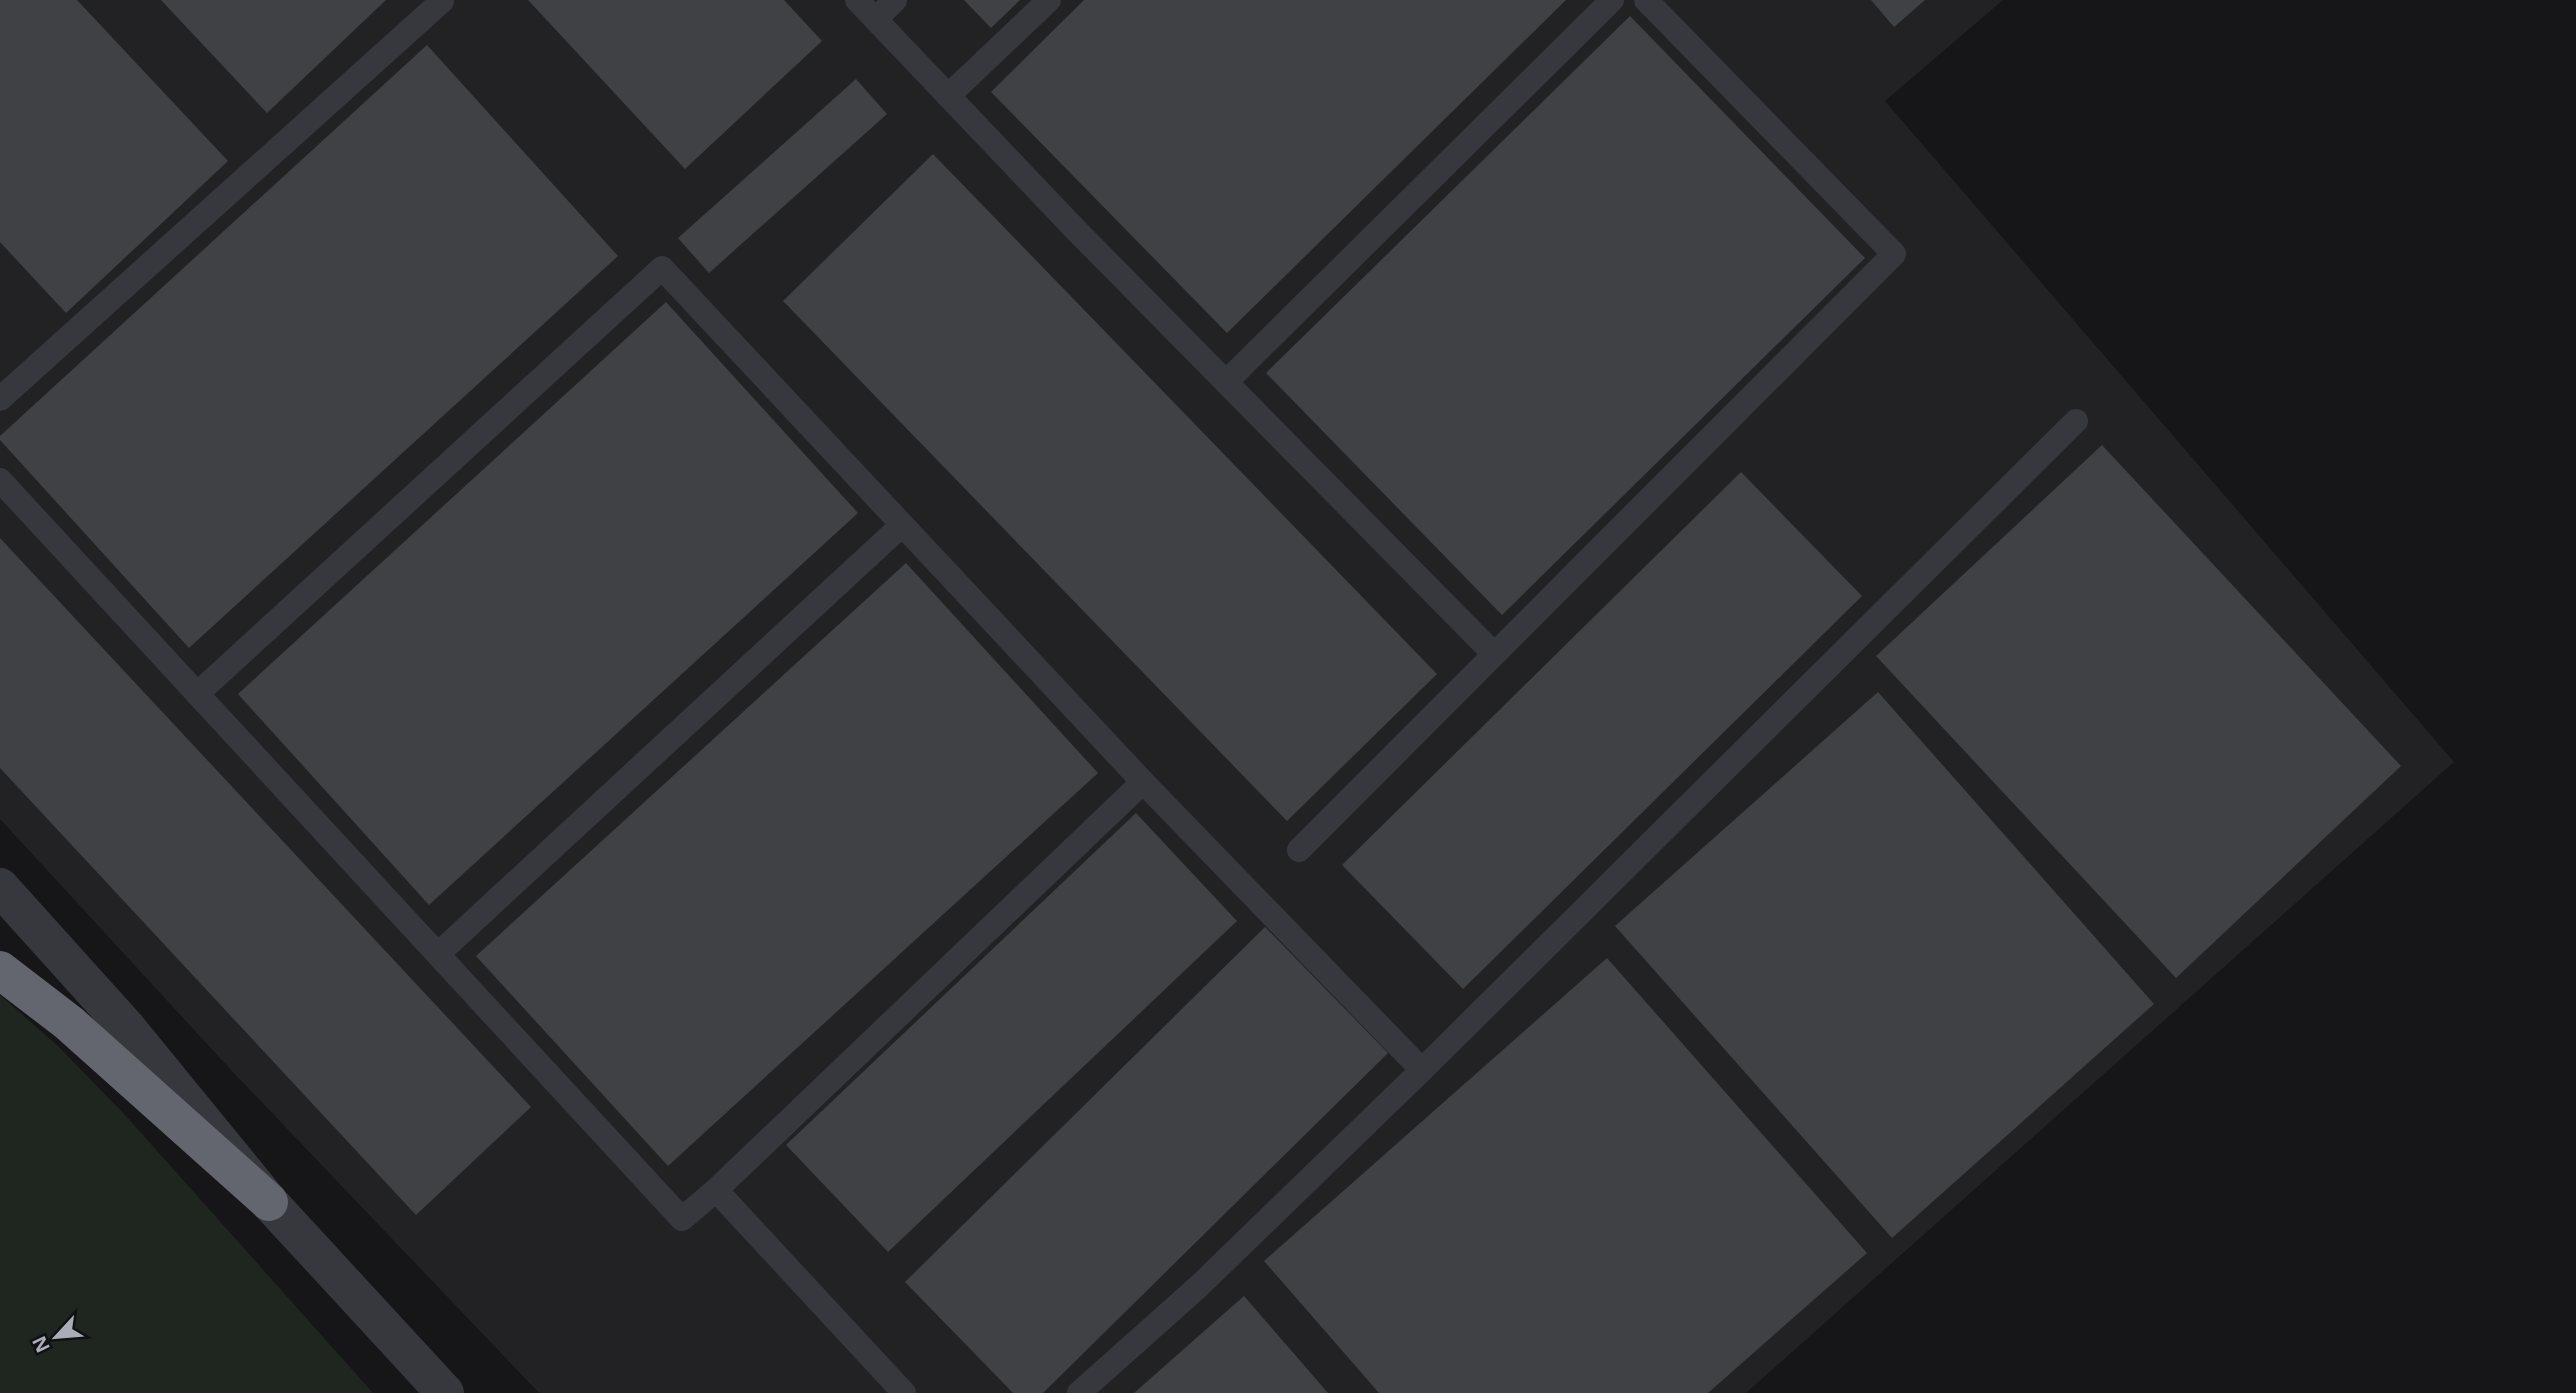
<svg xmlns="http://www.w3.org/2000/svg" width="2576" height="1393" viewBox="0 0 2576 1393" font-family="'Open Sans',sans-serif">
	<style>
		.built { fill: #222225 }
		.green { fill: #1e261f }
		.building { fill: #404145 }
		.lines { fill: none; stroke-linecap: round; stroke-linejoin: round }
		.lane { stroke: #37383d; stroke-width: 24 }
		.street { stroke: #37383d; stroke-width: 38 }
		.highway { stroke: #63666e; stroke-width: 38 }
	</style>
	<rect width="100%" height="100%" fill="#161618"/>
	<path class="built" d="M 0,0 L 2003,0 L 1885,101 L 2454,762 L 1746,1393 L 539,1393 L 231,1070 L 0,819 Z"/>
	<path class="green" d="M 0,995 L 58,1046 L 126,1116 L 373,1393 L 0,1393 Z"/>
	<g class="building">
		<path d="M 0,0 L 77,0 L 228,161 L 66,313 L 0,242 Z"/>
		<path d="M 161,0 L 386,0 L 267,113 Z"/>
		<path d="M 528,0 L 784,0 L 822,41 L 685,169 Z"/>
		<path d="M 964,0 L 1020,0 L 991,28 Z"/>
		<path d="M 1084,0 L 1566,0 L 1227,333 L 991,92 Z"/>
		<path d="M 1871,0 L 1925,0 L 1894,27 Z"/>
		<path d="M 1630,16 L 1865,258 L 1502,615 L 1266,373 Z"/>
		<path d="M 427,45 L 618,256 L 189,648 L 0,440 L 0,436 Z"/>
		<path d="M 856,79 L 887,114 L 709,273 L 678,238 Z"/>
		<path d="M 933,154 L 1437,674 L 1287,821 L 783,301 Z"/>
		<path d="M 666,302 L 858,513 L 429,905 L 238,694 Z"/>
		<path d="M 2102,445 L 2401,766 L 2176,978 L 1876,656 Z"/>
		<path d="M 1741,472 L 1862,596 L 1463,989 L 1342,865 Z"/>
		<path d="M 0,538 L 531,1107 L 416,1215 L 0,768 Z"/>
		<path d="M 906,563 L 1098,773 L 668,1166 L 476,956 Z"/>
		<path d="M 1878,692 L 2154,1004 L 1892,1238 L 1615,926 Z"/>
		<path d="M 1136,813 L 1237,921 L 888,1252 L 786,1145 Z"/>
		<path d="M 1265,927 L 1388,1053 L 1043,1393 L 1013,1393 L 905,1282 Z"/>
		<path d="M 1607,958 L 1867,1253 L 1708,1393 L 1379,1393 L 1264,1261 Z"/>
		<path d="M 1244,1296 L 1328,1393 L 1134,1393 Z"/>
	</g>
	<g class="lines">
		<g class="lane">
			<path d="M 857,0 L 1074,228 L 1494,654"/>
			<path d="M 876,19 L 895,0"/>
			<path d="M 948,96 L 1049,0"/>
			<path d="M 1226,382 L 1612,0"/>
			<path d="M 0,399 L 442,1"/>
			<path d="M 0,480 L 682,1219 L 716,1190 L 904,1393"/>
			<path d="M 197,694 L 662,268 L 1143,782 L 716,1190"/>
			<path d="M 1143,782 L 1422,1070"/>
			<path d="M 1299,850 L 1894,254 L 1646,0"/>
			<path d="M 438,954 L 902,525"/>
			<path d="M 1079,1393 L 1198,1287 L 1422,1070 L 2076,421"/>
		</g>
		<path class="street" d="M 0,887 L 127,1028 L 269,1202 L 445,1393"/>
		<path class="highway" d="M 0,970 L 69,1023 L 269,1202"/>
	</g>
	<g transform="translate(56 1337) rotate(244)" stroke="#111113" stroke-width="5" paint-order="stroke">
	<path d="M0-5L12 26L0 18L-12 26Z" fill="#a8adb8"/>
	<text y="-10" font-size="19" font-weight="bold" text-anchor="middle" fill="#a8adb8">N</text>
	</g>
</svg>
